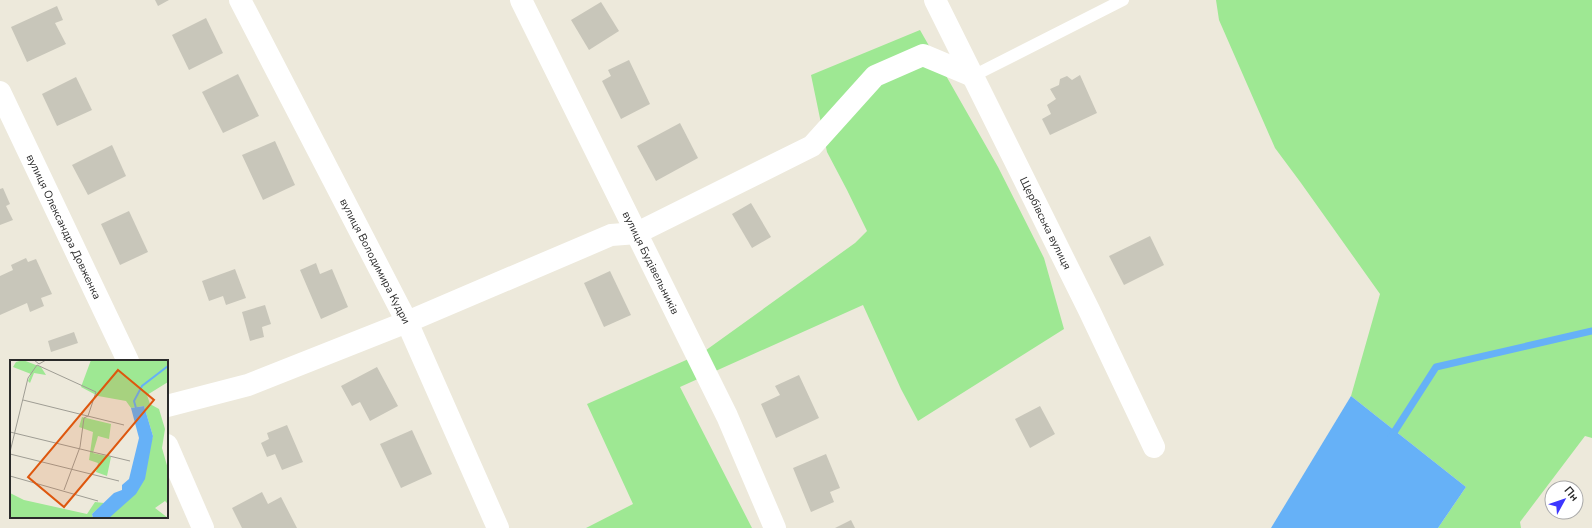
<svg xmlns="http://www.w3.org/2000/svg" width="1592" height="528" viewBox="0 0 1592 528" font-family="'Nunito Sans',sans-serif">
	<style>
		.green { fill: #9ee893 }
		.water { fill: #66b1f7 }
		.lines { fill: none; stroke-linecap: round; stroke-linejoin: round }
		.stream { stroke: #66b1f7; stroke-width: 7 }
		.building { fill: #c8c6ba }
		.service { stroke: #fff; stroke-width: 12 }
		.minor { stroke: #fff; stroke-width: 22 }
		.labels { text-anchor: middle; stroke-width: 3.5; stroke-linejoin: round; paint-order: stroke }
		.street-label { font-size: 11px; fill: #2a2a2a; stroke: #fff }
		.inset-river { fill: none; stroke: #66b1f7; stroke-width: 2 }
		.inset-road { fill: none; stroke: #9f9d94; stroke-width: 1 }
		.view { fill: #de570e; fill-opacity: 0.15; stroke: #de570e; stroke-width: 2 }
		.inset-edge { fill: none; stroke: #2a2a2a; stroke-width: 2 }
	</style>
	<rect width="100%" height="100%" fill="#ede9db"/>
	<g class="green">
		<path d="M 1216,0 L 1592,0 L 1592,438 L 1585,436 L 1520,522 L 1521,528 L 1438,528 L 1466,487 L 1351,396 L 1380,294 L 1301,183 L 1275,148 L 1219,20 Z"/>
		<path d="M 920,30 L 998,167 L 1044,258 L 1064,329 L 918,421 L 901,389 L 863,305 L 680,387 L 752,528 L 586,528 L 633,504 L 587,404 L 702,353 L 855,243 L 867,231 L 847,190 L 827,152 L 811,75 Z"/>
	</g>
	<path class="water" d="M 1351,396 L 1466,487 L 1438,528 L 1271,528 Z"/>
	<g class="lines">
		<path class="stream" d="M 1391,437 L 1436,367 L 1592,331"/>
	</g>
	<g class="building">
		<path d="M 155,0 L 169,0 L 158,6 Z"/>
		<path d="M 601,2 L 619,31 L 589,50 L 571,20 Z"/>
		<path d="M 57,6 L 63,20 L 55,23 L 66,44 L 27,62 L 11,27 Z"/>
		<path d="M 206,18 L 223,53 L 189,70 L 172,35 Z"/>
		<path d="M 629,60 L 650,104 L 621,119 L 602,81 L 611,76 L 608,70 Z"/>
		<path d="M 238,74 L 259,116 L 223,133 L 202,92 Z"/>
		<path d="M 1080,75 L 1097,113 L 1050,135 L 1042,119 L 1051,114 L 1047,105 L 1056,99 L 1050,89 L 1059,85 L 1060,79 L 1067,76 L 1072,80 Z"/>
		<path d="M 76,77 L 92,110 L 57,126 L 42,94 Z"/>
		<path d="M 680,123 L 698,158 L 656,181 L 637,146 Z"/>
		<path d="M 275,141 L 295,185 L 263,200 L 242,155 Z"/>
		<path d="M 112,145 L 126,176 L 88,195 L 72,165 Z"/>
		<path d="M 3,188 L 10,204 L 6,206 L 13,220 L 0,225 L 0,189 Z"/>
		<path d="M 751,203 L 771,237 L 752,248 L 732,214 Z"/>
		<path d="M 129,211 L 148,252 L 120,265 L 101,224 Z"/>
		<path d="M 1150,236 L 1164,265 L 1124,285 L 1109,256 Z"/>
		<path d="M 26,258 L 28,262 L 36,259 L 52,294 L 41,298 L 44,306 L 30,312 L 27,303 L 0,315 L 0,276 L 13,270 L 11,265 Z"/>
		<path d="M 316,263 L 320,274 L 332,269 L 348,307 L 321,319 L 300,270 Z"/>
		<path d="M 235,269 L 246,298 L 226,305 L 223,296 L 209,301 L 202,281 Z"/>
		<path d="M 610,271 L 631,315 L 604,327 L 584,283 Z"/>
		<path d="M 265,305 L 271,324 L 262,327 L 264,337 L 250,341 L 242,312 Z"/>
		<path d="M 74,332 L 78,343 L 51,352 L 48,341 Z"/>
		<path d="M 377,367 L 398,406 L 370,421 L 360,402 L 352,406 L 341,386 Z"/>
		<path d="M 799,375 L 819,418 L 776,438 L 761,404 L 780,395 L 775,386 Z"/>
		<path d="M 1040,406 L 1055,434 L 1030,448 L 1015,419 Z"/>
		<path d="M 287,425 L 303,462 L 282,470 L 275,454 L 267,457 L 261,443 L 269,439 L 267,433 Z"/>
		<path d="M 412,430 L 432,474 L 401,488 L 380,444 Z"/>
		<path d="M 826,454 L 840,488 L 830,492 L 834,502 L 811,512 L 793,468 Z"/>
		<path d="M 262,492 L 268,504 L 281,497 L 297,528 L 242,528 L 232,508 Z"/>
		<path d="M 851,520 L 855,528 L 835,528 Z"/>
	</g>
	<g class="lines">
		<path class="service" d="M 973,76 L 1123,0"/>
		<g class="minor">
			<path id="s1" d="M 240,0 L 407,322 L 498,528"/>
			<path id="s2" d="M 521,0 L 727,416 L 775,528"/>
			<path id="s3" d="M 935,0 L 1089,310 L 1154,447"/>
			<path id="s4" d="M 0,92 L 128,361"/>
			<path d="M 167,406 L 248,385 L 407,322 L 611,235 L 637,233 L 812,146 L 875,76 L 923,55 L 973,76"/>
			<path d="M 167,445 L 203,528"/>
		</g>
	</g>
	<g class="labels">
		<g class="street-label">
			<text dy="4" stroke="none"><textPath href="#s3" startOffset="249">Щербівська вулиця</textPath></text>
			<text dy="4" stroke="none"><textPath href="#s4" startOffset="149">вулиця Олександра Довженка</textPath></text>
			<text dy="4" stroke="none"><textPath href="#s1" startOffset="294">вулиця Володимира Кудри</textPath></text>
			<text dy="4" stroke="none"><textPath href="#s2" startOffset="293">вулиця Будівельників</textPath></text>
		</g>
	</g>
	<g transform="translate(10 360)">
		<rect width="158" height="158" fill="#ede9db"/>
		<path d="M 13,0 L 31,7 L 36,15 L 24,13 L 20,23 L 18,21 L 21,14 L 3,7 L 6,2 ZM 81,0 L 158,0 L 158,22 L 137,35 L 140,44 L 149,49 L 155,69 L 152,88 L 158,109 L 158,144 L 155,141 L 145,148 L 158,158 L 99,158 L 140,85 L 143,76 L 134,46 L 121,48 L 116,41 L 88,36 L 71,27 ZM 72,57 L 101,64 L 99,79 L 88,76 L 83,93 L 101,97 L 97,116 L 86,112 L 88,103 L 79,100 L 83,72 L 69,67 ZM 0,133 L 14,140 L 77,154 L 85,142 L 94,143 L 82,154 L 83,158 L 0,158 Z" fill="#9ee893"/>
		<path d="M 134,46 L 143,76 L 135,119 L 126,134 L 99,158 L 83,158 L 82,154 L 104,133 L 112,130 L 112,125 L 119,119 L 129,78 L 121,48 Z" fill="#66b1f7"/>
		<path class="inset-river" d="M 126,48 L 124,41 L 132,26 L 158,6"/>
		<path class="inset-road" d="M 24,0 L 29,4 L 36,0M 13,40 L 114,65M 0,72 L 120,101M 0,92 L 18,18 L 27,5 L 86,32 L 78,56 L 74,58 L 70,87 L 54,130M 0,94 L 109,121M 0,116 L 88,141"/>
		<path class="view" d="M 108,10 L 144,40 L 54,147 L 18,117 Z"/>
		<rect width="158" height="158" class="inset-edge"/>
	</g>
	<g transform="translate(1564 500) rotate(50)"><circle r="19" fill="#ffffff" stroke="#aaaaaa"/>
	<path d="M0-3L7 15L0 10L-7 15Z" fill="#3c36ff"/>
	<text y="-6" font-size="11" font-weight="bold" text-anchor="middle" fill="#2a2a2a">Пн</text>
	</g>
</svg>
